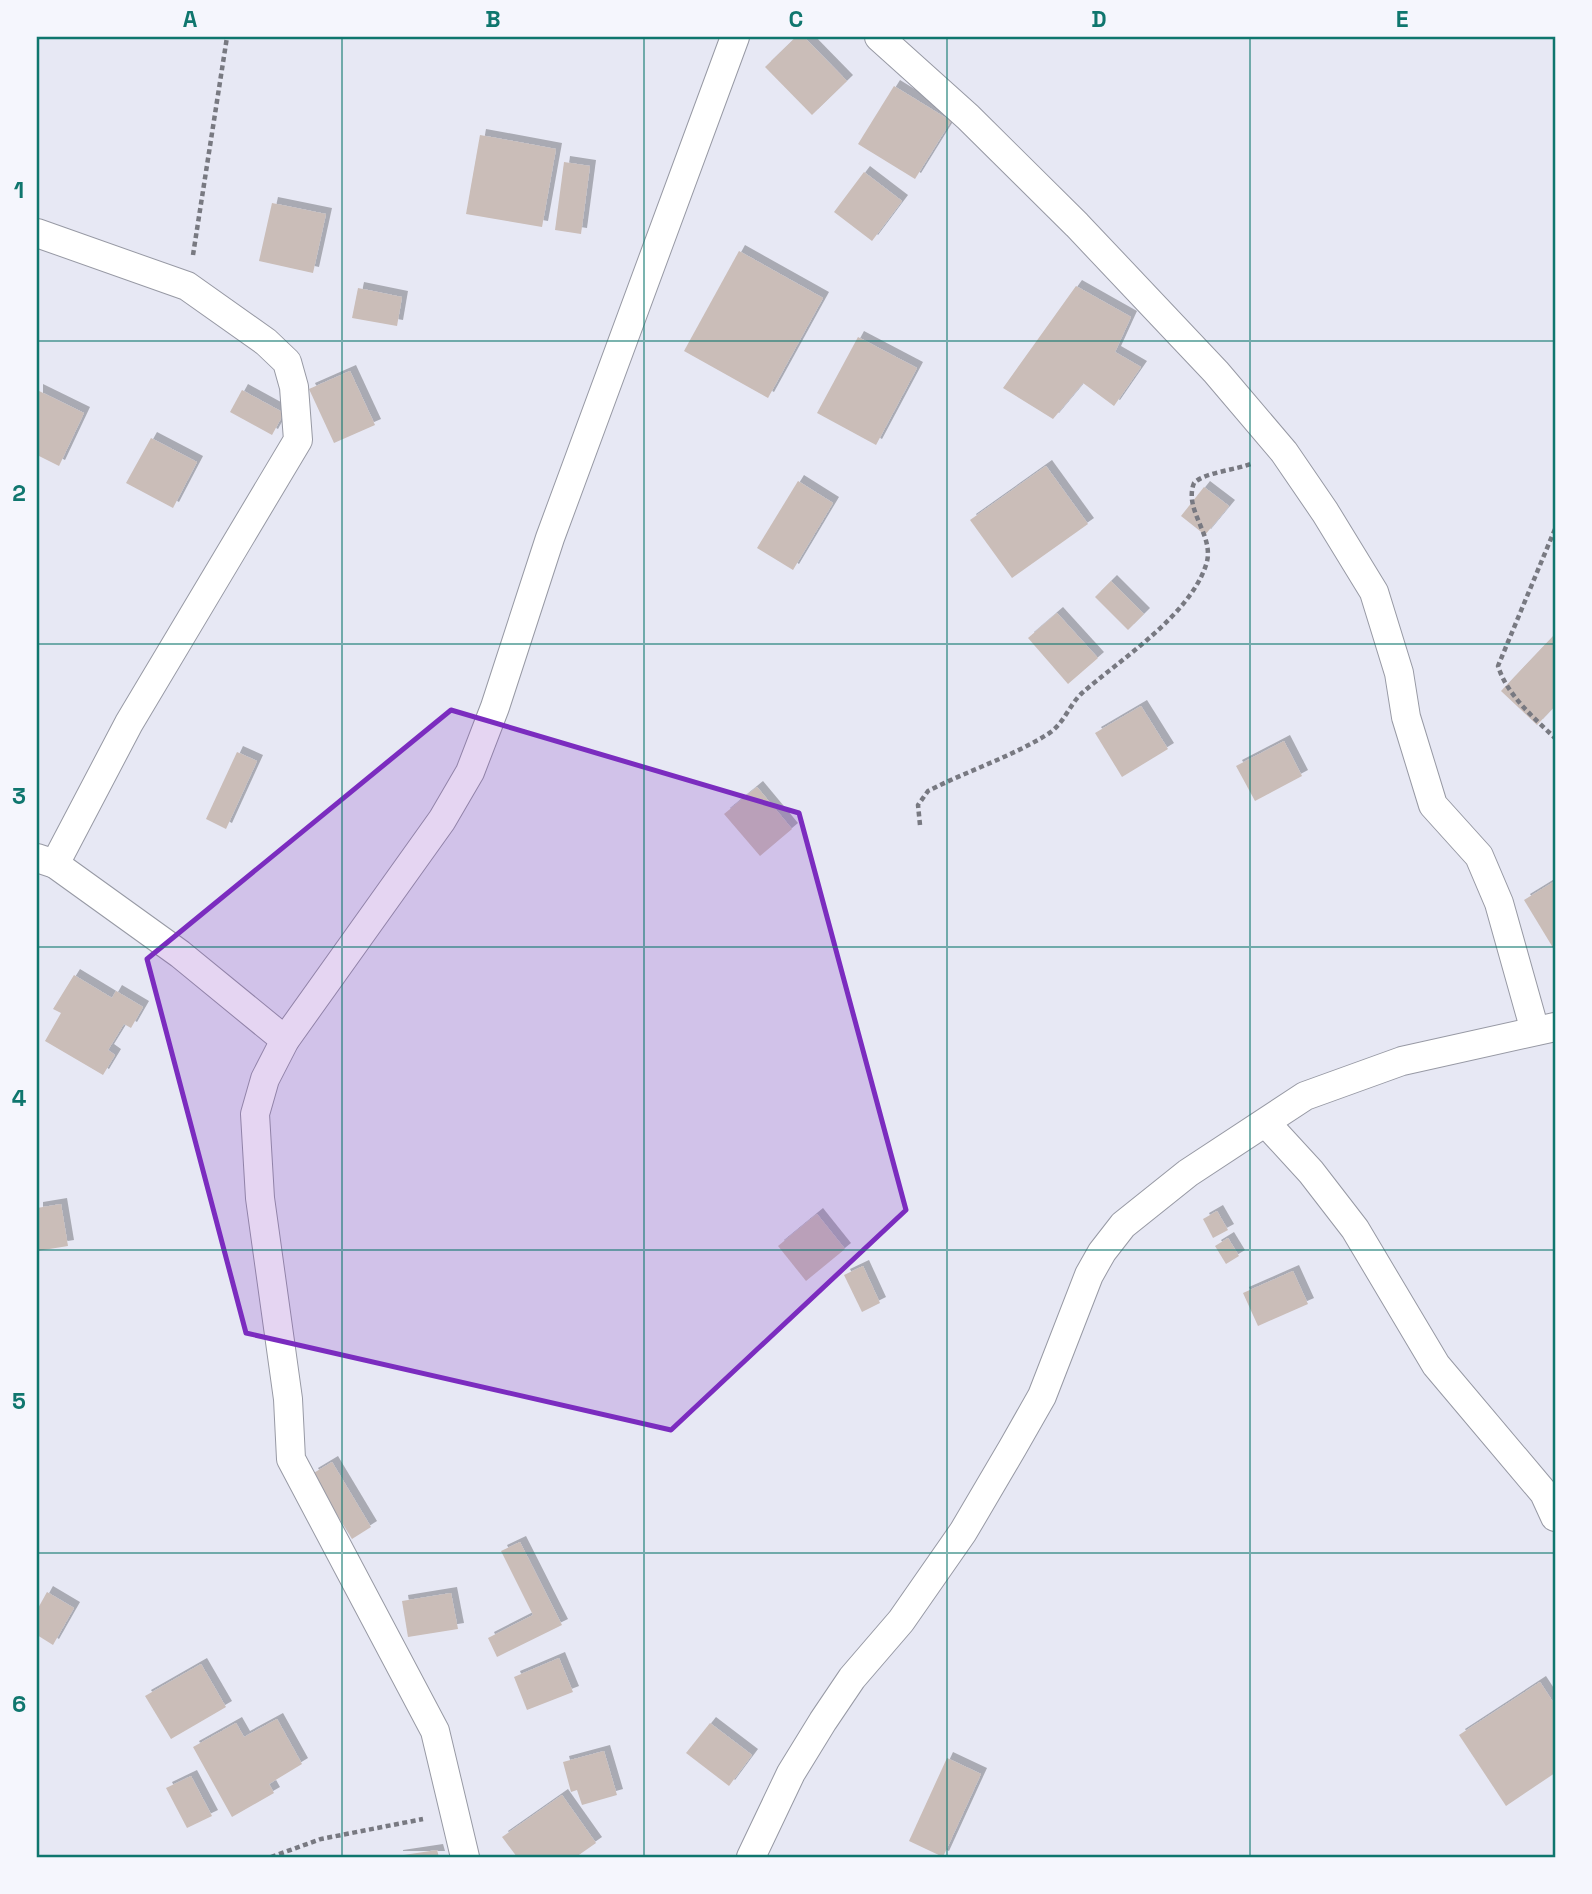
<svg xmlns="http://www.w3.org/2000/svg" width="1592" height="1894" viewBox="0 0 1592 1894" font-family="'Space Grotesk',sans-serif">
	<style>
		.building { fill: #cabdb8; filter: url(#shadow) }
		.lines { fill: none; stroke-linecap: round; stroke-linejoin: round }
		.street-casing { stroke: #9799a4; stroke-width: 30 }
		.path { stroke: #787981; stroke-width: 4.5; stroke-dasharray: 5 3.5; stroke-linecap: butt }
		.street { stroke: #fff; stroke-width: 28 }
		.marked { fill: #7b2cbf; fill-opacity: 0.2; stroke: #7b2cbf; stroke-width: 5; stroke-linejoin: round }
		.grid { fill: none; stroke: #0f766e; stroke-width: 2; stroke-opacity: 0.55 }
		.neatline { fill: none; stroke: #0f766e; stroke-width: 2.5 }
		.grid-label { font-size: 23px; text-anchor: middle; font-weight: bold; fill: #0f766e }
	</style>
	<defs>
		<filter id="shadow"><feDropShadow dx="6" dy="-6" stdDeviation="0" flood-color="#0004"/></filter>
	</defs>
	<rect width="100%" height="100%" fill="#e7e8f4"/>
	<g class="building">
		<path d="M 796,37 L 804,37 L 847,81 L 812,115 L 765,67 Z"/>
		<path d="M 894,86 L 951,121 L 915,179 L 858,144 Z"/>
		<path d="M 480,135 L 556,149 L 542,227 L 466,214 Z"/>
		<path d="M 564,162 L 590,166 L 581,234 L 555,230 Z"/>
		<path d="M 864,172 L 902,201 L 872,241 L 834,212 Z"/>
		<path d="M 272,203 L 326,214 L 313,273 L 259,261 Z"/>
		<path d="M 739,251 L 823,298 L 768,398 L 684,351 Z"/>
		<path d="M 1076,286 L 1131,317 L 1115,352 L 1141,367 L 1114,406 L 1083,383 L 1053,419 L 1003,388 Z"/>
		<path d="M 358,288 L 402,297 L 397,326 L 352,318 Z"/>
		<path d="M 858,337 L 917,368 L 876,445 L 817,413 Z"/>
		<path d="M 350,371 L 375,425 L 334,443 L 309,389 Z"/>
		<path d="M 37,390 L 84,413 L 59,466 L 37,455 Z"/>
		<path d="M 242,390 L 284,413 L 272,435 L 230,412 Z"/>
		<path d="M 151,438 L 197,462 L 173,508 L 126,483 Z"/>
		<path d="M 1046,466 L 1088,524 L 1012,578 L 970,520 Z"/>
		<path d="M 798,481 L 833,503 L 793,570 L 757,548 Z"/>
		<path d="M 1204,487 L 1229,506 L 1205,535 L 1181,516 Z"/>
		<path d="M 1111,581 L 1144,614 L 1128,630 L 1095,597 Z"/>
		<path d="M 1057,613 L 1098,658 L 1068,684 L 1028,638 Z"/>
		<path d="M 1555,634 L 1555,706 L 1537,725 L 1501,691 Z"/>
		<path d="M 1141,706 L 1168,749 L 1122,777 L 1095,733 Z"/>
		<path d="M 1284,741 L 1302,776 L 1255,801 L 1236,766 Z"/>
		<path d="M 237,752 L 257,761 L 226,829 L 206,819 Z"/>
		<path d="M 757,787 L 792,829 L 760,856 L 724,814 Z"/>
		<path d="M 1555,881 L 1555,951 L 1524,900 Z"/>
		<path d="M 74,975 L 112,998 L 116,991 L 143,1007 L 131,1028 L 124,1024 L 108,1050 L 115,1055 L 103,1075 L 45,1041 L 61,1013 L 53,1009 Z"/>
		<path d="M 61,1204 L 68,1246 L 37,1251 L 37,1208 Z"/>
		<path d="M 1217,1211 L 1228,1230 L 1213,1238 L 1203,1219 Z"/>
		<path d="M 817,1214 L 845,1249 L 806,1281 L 778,1246 Z"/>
		<path d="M 1228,1238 L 1239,1256 L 1226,1264 L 1215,1246 Z"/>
		<path d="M 863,1266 L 880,1303 L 862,1312 L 844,1275 Z"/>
		<path d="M 1293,1271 L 1308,1304 L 1258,1326 L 1243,1293 Z"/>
		<path d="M 332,1462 L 371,1527 L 352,1539 L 312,1474 Z"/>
		<path d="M 520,1542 L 562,1625 L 497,1657 L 488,1638 L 533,1615 L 501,1551 Z"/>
		<path d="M 47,1592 L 74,1608 L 53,1645 L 37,1635 L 37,1610 Z"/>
		<path d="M 451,1593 L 458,1629 L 408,1637 L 402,1601 Z"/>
		<path d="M 559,1658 L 573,1692 L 527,1710 L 514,1677 Z"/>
		<path d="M 201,1664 L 226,1707 L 171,1739 L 145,1696 Z"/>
		<path d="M 1540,1682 L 1555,1705 L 1555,1773 L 1506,1806 L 1459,1735 Z"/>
		<path d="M 277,1719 L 302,1764 L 269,1784 L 274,1793 L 232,1817 L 193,1747 L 236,1723 L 244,1737 Z"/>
		<path d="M 710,1723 L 752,1755 L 729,1786 L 686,1753 Z"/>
		<path d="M 604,1751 L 617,1795 L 582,1805 L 577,1790 L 571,1792 L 563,1762 Z"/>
		<path d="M 947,1758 L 981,1774 L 943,1857 L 909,1841 Z"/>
		<path d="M 191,1776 L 212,1816 L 187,1828 L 166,1788 Z"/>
		<path d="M 562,1795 L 596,1843 L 576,1857 L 517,1857 L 502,1837 Z"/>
		<path d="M 437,1850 L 439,1857 L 397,1857 L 397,1856 Z"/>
	</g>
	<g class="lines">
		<defs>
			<g id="street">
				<path d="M 879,37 L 968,117 L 1077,225 L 1216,372 L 1284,452 L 1325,512 L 1374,592 L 1399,673 L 1406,717 L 1433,805 L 1479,856 L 1499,903 L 1535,1031"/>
				<path d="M 37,233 L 187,286 L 266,342 L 287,362 L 294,387 L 298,440 L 129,723 L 55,864"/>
				<path d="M 37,858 L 55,864 L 180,954 L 285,1040"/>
				<path d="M 1266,1123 L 1311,1172 L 1355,1229 L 1436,1365 L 1544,1493 L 1555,1517"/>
				<path d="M 465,1857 L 435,1731 L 291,1459 L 288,1399 L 260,1198 L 255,1114 L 265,1079 L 285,1040 L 442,820 L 470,772 L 495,707 L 550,538 L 735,37"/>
				<path d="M 751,1857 L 791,1773 L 823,1721 L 852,1678 L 901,1621 L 963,1532 L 1013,1447 L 1042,1396 L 1089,1275 L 1102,1252 L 1123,1225 L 1188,1173 L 1305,1096 L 1402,1061 L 1555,1027"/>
			</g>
		</defs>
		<use href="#street" class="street-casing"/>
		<g class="path">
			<path d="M 193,255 L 227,37"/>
			<path d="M 1555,529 L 1498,666 C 1507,695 1534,718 1555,738"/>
			<path d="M 920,825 L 918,805 L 928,791 C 967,771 1011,757 1048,734 C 1064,724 1069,705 1082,693 C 1121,659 1189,616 1206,565 C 1216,536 1183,511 1194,483 C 1205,472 1237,470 1253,463"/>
			<path d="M 271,1857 L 321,1839 L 423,1819"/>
		</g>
		<use href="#street" class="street"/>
	</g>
	<path class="marked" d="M 451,710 L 799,813 L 906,1210 L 671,1430 L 246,1333 L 147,959 Z"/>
	<path class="grid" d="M 342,37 L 342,1857M 644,37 L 644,1857M 947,37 L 947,1857M 1250,37 L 1250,1857M 37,341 L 1555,341M 37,644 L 1555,644M 37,947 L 1555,947M 37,1250 L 1555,1250M 37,1553 L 1555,1553"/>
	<rect width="1592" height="1894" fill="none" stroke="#f5f6fd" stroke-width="77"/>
	<rect x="38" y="38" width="1516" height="1818" class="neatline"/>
	<g class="grid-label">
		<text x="190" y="27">A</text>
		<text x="493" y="27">B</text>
		<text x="796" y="27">C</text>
		<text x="1099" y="27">D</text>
		<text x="1402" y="27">E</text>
		<text x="19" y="198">1</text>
		<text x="19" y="501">2</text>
		<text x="19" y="804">3</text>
		<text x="19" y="1106">4</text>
		<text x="19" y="1409">5</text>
		<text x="19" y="1712">6</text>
	</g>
</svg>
